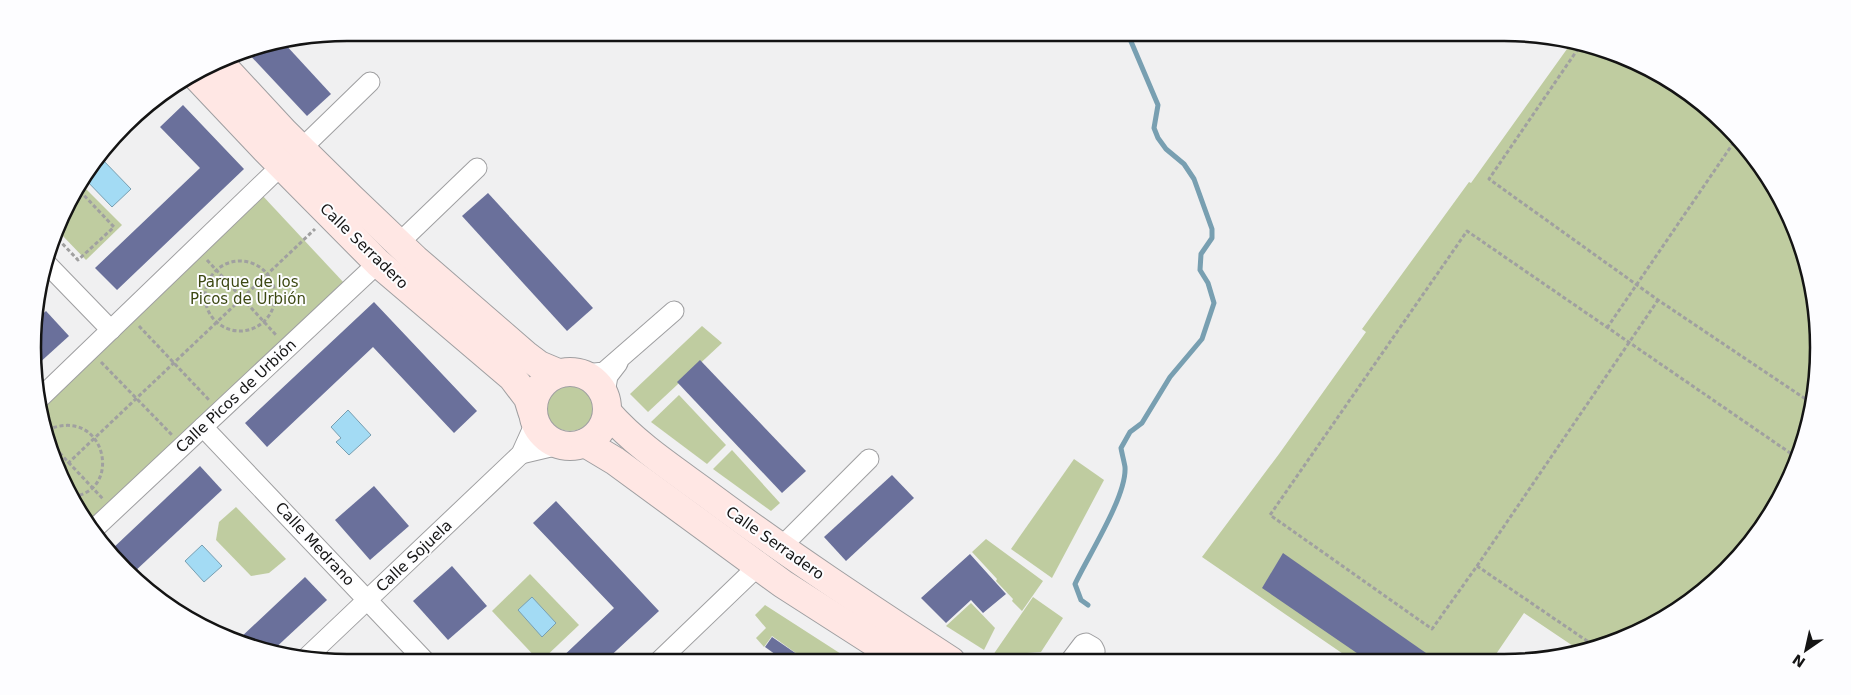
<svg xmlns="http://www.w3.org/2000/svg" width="1851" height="695" viewBox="0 0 1851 695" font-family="'DejaVu Sans',sans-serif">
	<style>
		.green { fill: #bfcca0 }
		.water { fill: #a3dbf4; stroke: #789fb1 }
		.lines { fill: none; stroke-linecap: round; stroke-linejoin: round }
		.stream { stroke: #789fb1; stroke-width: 5 }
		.building { fill: #6a709b }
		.street-casing { stroke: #9f9fa1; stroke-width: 21 }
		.secondary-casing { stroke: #9f9fa1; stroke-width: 30 }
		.path { stroke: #a0a0a0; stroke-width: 3; stroke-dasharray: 4 2.5; stroke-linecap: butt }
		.street { stroke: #fff; stroke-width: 19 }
		.secondary { stroke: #ffe7e4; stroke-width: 28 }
		.labels { text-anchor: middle; stroke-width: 4; stroke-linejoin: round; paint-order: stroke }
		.street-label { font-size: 15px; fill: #141414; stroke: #fdfdff }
		.park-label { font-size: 15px; fill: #3c4812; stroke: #fdfdff }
		.rim { fill: none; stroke: #141414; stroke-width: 2.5 }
	</style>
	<rect width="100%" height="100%" fill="#f0f0f1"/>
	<g class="green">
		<path d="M 1572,42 L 1585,43 L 1695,98 L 1776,190 L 1816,307 L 1808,429 L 1776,505 L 1711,584 L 1643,630 L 1579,650 L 1524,613 L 1492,660 L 1352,660 L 1202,557 L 1279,454 L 1366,332 L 1362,329 L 1469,182 L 1471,183 Z"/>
		<path d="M 80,183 L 122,225 L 86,260 L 60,233 L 75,190 Z"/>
		<path d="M 261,194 L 345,284 L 89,526 L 85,522 L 38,405 Z"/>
		<path d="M 702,326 L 722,343 L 648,412 L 630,394 Z"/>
		<circle cx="570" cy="407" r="24"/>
		<path d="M 679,395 L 726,445 L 707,464 L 651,422 Z"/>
		<path d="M 732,450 L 780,503 L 771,511 L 713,469 Z"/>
		<path d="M 1074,459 L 1104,480 L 1052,578 L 1011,549 Z"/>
		<path d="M 236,507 L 286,559 L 269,573 L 251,576 L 216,540 L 219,522 Z"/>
		<path d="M 986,539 L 1043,581 L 1022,611 L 1012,601 L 1013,599 L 996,581 L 997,579 L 972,552 Z"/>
		<path d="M 530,574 L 579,625 L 540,662 L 492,611 Z"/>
		<path d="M 1033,597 L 1063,618 L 1041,652 L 1013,654 L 1000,659 L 993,655 Z"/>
		<path d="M 971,603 L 995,628 L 984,650 L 946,626 Z"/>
		<path d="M 765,605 L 852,661 L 807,661 L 772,636 L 764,647 L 756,638 L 766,628 L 755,615 Z"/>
	</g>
	<g class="water">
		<path d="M 101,158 L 131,189 L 112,207 L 84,178 Z"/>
		<path d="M 348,410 L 371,435 L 349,455 L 336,442 L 341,438 L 331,427 Z"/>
		<path d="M 202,545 L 222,566 L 204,582 L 185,561 Z"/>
		<path d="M 532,597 L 556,623 L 542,637 L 518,610 Z"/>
	</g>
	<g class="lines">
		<path class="stream" d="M 1088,605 L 1081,600 L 1075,584 C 1088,556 1127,496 1125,467 C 1124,461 1122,454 1121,448 L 1130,432 L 1142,423 L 1170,377 L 1202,339 L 1214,303 L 1208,283 L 1200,270 L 1201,254 L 1212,238 L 1212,229 L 1194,179 L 1184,164 L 1166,149 L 1158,138 L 1154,128 L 1158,105 L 1127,32"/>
	</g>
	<g class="building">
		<path d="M 284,43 L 331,94 L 307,116 L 245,50 Z"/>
		<path d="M 183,105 L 244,169 L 117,290 L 95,268 L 200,168 L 160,127 Z"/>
		<path d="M 488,193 L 593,308 L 567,331 L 462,216 Z"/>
		<path d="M 374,302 L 477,411 L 454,433 L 373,347 L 267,447 L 245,423 Z"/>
		<path d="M 46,311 L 69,336 L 37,365 L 36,320 Z"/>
		<path d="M 700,360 L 806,471 L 782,493 L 677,382 Z"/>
		<path d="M 200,466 L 222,490 L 133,573 L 111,550 Z"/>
		<path d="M 892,475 L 914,498 L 846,561 L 824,537 Z"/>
		<path d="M 374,486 L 409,526 L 370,560 L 335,520 Z"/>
		<path d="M 556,501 L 659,611 L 604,662 L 557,662 L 614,608 L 533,523 Z"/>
		<path d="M 1283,553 L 1436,660 L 1367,660 L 1262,588 Z"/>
		<path d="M 970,554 L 1006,594 L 983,613 L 971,600 L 946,623 L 921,598 Z"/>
		<path d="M 452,566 L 487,606 L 448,640 L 413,601 Z"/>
		<path d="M 305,577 L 327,600 L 271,652 L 266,652 L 239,639 Z"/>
		<path d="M 772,637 L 807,661 L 786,662 L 765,647 Z"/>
	</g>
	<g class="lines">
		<defs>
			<g id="street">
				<path d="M 301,149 L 370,82"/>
				<path d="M 399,243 L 477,168"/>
				<path d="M 49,266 L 111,330"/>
				<path d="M 585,374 L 604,372 L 674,311"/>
				<path d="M 605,393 L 608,376 L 618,363"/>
				<path d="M 38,400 L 282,165"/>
				<path d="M 203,427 L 426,662"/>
				<path d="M 521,454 L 559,445"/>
				<path d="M 93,530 L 378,263"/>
				<path d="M 780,548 L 869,459"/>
				<path d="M 307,657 L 521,454 L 535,423"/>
				<path d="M 1070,661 L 1083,644 L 1086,643 L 1093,647 L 1095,651 L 1088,661"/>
				<path d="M 658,662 L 758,566"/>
			</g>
			<g id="secondary">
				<path d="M 221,64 L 284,132 L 350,197 L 415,259 L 527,356 L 539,365 L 558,373"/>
				<path d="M 197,77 L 266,150 L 378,263 L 512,377 L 528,398 L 532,411"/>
				<circle cx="570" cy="409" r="37"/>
				<path d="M 608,413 C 636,445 673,469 707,494 C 786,553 868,607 951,661"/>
				<path d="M 585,443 L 615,461 L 783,584 L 903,661"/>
			</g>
		</defs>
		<use href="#street" class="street-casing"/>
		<use href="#secondary" class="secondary-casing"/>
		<g class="path">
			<path d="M 1582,43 L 1489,179 L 1658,300 L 1810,402"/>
			<path d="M 58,239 L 78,260 L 114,227 L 77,188"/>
			<path d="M 207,260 L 277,336"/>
			<circle cx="240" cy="296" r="35"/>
			<path d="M 38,298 L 41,296 L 39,294"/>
			<path d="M 139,326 L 209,400"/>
			<path d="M 1607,328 L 1734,142"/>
			<path d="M 101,362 L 172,435"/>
			<path d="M 47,430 C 105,405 123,489 75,496"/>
			<path d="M 55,448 L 103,499"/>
			<path d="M 63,468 L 315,229"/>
			<path d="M 1477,566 L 1658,300"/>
			<path d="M 1593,645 L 1477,566 L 1432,629 L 1270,515 L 1467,231 L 1796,457"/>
		</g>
		<use href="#street" class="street"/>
		<use href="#secondary" class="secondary"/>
	</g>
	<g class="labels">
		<g class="street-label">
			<text transform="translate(364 246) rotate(44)" y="5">Calle Serradero</text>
			<text transform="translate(236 396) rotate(-43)" y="5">Calle Picos de Urbión</text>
			<text transform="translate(775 543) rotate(35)" y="5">Calle Serradero</text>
			<text transform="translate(315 544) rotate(47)" y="5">Calle Medrano</text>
			<text transform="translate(414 556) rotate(-43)" y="5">Calle Sojuela</text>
		</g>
		<g class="park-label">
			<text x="248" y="287">Parque de los<tspan x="248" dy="17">Picos de Urbión</tspan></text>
		</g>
	</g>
	<path d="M0 0H1851V695H0ZM347 41H1504A306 306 0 0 1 1810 347V348A306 306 0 0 1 1504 654H347A306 306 0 0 1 41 348V347A306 306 0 0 1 347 41Z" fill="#fdfdff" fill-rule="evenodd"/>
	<path class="rim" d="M347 41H1504A306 306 0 0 1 1810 347V348A306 306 0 0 1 1504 654H347A306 306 0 0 1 41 348V347A306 306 0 0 1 347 41Z"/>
	<g transform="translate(1806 650) rotate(214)" stroke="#fdfdff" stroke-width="4" paint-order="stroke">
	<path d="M0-4L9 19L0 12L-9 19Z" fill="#141414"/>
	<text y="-8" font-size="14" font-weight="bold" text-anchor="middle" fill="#141414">N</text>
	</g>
</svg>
